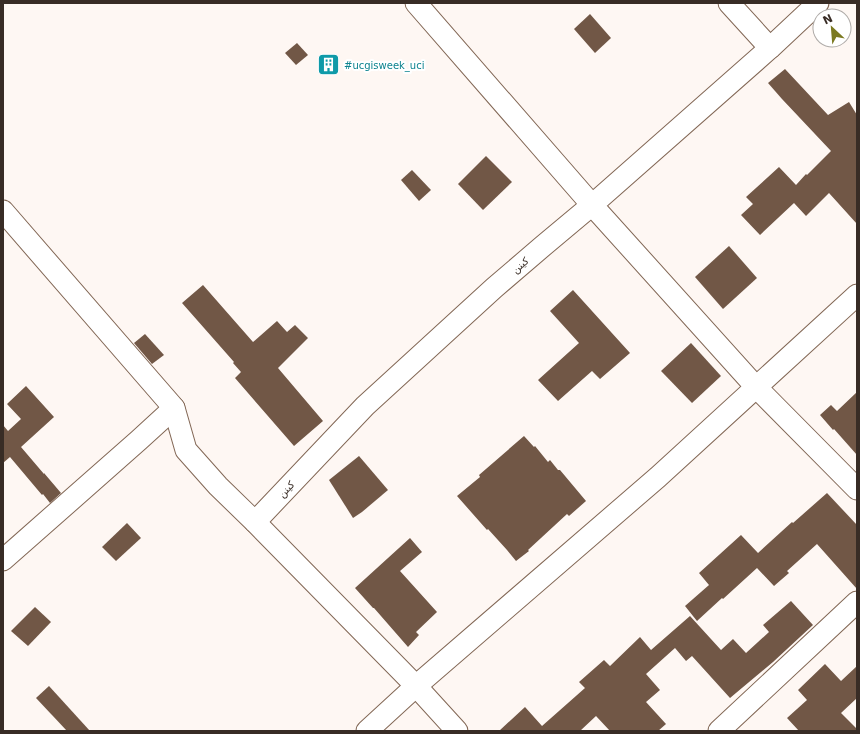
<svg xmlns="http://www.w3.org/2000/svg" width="860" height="734" viewBox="0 0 860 734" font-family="'DejaVu Sans',Cairo,sans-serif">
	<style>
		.building { fill: #715746 }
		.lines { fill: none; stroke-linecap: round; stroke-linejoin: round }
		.minor-casing { stroke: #826755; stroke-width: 23 }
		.minor { stroke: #fff; stroke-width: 21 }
		.labels { text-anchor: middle; stroke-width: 4; stroke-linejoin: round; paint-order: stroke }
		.culture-label { font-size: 10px; fill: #0d838f; stroke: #fff; text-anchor: start }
		.street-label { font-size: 10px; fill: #382c25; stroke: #fff }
	</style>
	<rect width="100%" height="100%" fill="#fef7f3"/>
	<g class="building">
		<path d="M 590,14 L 611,38 L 595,53 L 574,29 Z"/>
		<path d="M 297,43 L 308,55 L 296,65 L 285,53 Z"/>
		<path d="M 785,69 L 828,115 L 849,102 L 857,115 L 857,224 L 829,193 L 806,216 L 794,203 L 760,235 L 741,215 L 753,204 L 746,197 L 779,167 L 796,185 L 806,174 L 807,175 L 831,151 L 782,99 L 768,83 Z"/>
		<path d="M 486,156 L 512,182 L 483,210 L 458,184 Z"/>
		<path d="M 412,170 L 431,190 L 419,201 L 401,180 Z"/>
		<path d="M 729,246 L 757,278 L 723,309 L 695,277 Z"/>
		<path d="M 203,285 L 253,342 L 277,321 L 287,332 L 295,325 L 308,338 L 278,368 L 323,421 L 294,446 L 235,378 L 241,372 L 233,363 L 234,362 L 182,303 Z"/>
		<path d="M 573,290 L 630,353 L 600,379 L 592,371 L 558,401 L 538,380 L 579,343 L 550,311 Z"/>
		<path d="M 145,334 L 164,355 L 152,364 L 134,343 Z"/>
		<path d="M 691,343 L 721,376 L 692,403 L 661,371 Z"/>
		<path d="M 26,386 L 54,417 L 21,447 L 44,474 L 44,473 L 61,493 L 50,503 L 43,494 L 42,495 L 10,457 L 3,463 L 3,425 L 8,431 L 21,419 L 7,404 Z"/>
		<path d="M 857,392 L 857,455 L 834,429 L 833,430 L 820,415 L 831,405 L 837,411 Z"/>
		<path d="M 524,436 L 534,447 L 535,446 L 548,462 L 550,460 L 558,470 L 560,470 L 586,501 L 569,516 L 567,514 L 528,550 L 529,551 L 516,561 L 507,550 L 488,529 L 487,530 L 457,496 L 480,477 L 479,475 Z"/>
		<path d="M 359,456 L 388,490 L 362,512 L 353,518 L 329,480 Z"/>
		<path d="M 827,493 L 857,525 L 857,589 L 817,544 L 787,571 L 789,573 L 774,586 L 757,568 L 723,599 L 722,598 L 697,621 L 685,606 L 709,585 L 699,573 L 741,535 L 758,553 L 792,522 L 793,523 Z"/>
		<path d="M 127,523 L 141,538 L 116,561 L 102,547 Z"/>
		<path d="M 410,538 L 422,552 L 400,571 L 437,612 L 416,632 L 419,635 L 408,647 L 374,608 L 373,608 L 355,588 Z"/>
		<path d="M 791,601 L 813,625 L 773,662 L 730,698 L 692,656 L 686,661 L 675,648 L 646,674 L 660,690 L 646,702 L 666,724 L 658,731 L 610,731 L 596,716 L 580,731 L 499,731 L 525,707 L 542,726 L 585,688 L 579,682 L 604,660 L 610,666 L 640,637 L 651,650 L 690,616 L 721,650 L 733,639 L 746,653 L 769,632 L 763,625 Z"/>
		<path d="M 35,607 L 51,622 L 28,646 L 11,631 Z"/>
		<path d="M 825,664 L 841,681 L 857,666 L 857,698 L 841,713 L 857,729 L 857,731 L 799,731 L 787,718 L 807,700 L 798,690 Z"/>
		<path d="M 49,686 L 90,731 L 67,731 L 36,698 Z"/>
	</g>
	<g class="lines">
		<defs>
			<g id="minor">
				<path d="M 729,3 L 770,48"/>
				<path d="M 818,3 L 770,48 L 592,205 L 756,387 L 857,489"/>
				<path d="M 3,211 L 174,408 L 186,450 L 218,486 L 255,522 L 365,406 L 494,288 L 543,246 L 592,205 L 416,3"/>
				<path d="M 255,522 L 416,686 L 457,731"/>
				<path d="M 3,560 L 139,440 L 174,408"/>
				<path d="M 367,731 L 416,686 L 658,477 L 857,295"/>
				<path d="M 719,731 L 857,602"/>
			</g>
		</defs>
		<use href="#minor" class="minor-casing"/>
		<use href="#minor" class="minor"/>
	</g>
	<defs>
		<symbol id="building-square" viewBox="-11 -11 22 22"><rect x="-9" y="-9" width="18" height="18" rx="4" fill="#0f9aa8" stroke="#fff"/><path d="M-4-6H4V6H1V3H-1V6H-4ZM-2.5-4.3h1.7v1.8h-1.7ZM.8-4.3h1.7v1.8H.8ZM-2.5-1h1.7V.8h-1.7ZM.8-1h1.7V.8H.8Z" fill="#fff"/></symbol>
	</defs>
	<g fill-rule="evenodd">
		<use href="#building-square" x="316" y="52" width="25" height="25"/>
	</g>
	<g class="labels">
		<g class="culture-label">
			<text x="344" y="69">#ucgisweek_uci</text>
		</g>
		<g class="street-label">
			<text transform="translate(520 265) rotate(-41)" y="4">كينن</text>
			<text transform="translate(286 489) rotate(-47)" y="4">كينن</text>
		</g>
	</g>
	<rect width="860" height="734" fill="none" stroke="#382c25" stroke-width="8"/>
	<g transform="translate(832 28) rotate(334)"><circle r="19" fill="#ffffff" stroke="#afaba8"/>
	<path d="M0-3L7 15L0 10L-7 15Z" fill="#7b7920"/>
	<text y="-6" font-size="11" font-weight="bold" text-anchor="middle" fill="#382c25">N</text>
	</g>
</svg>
